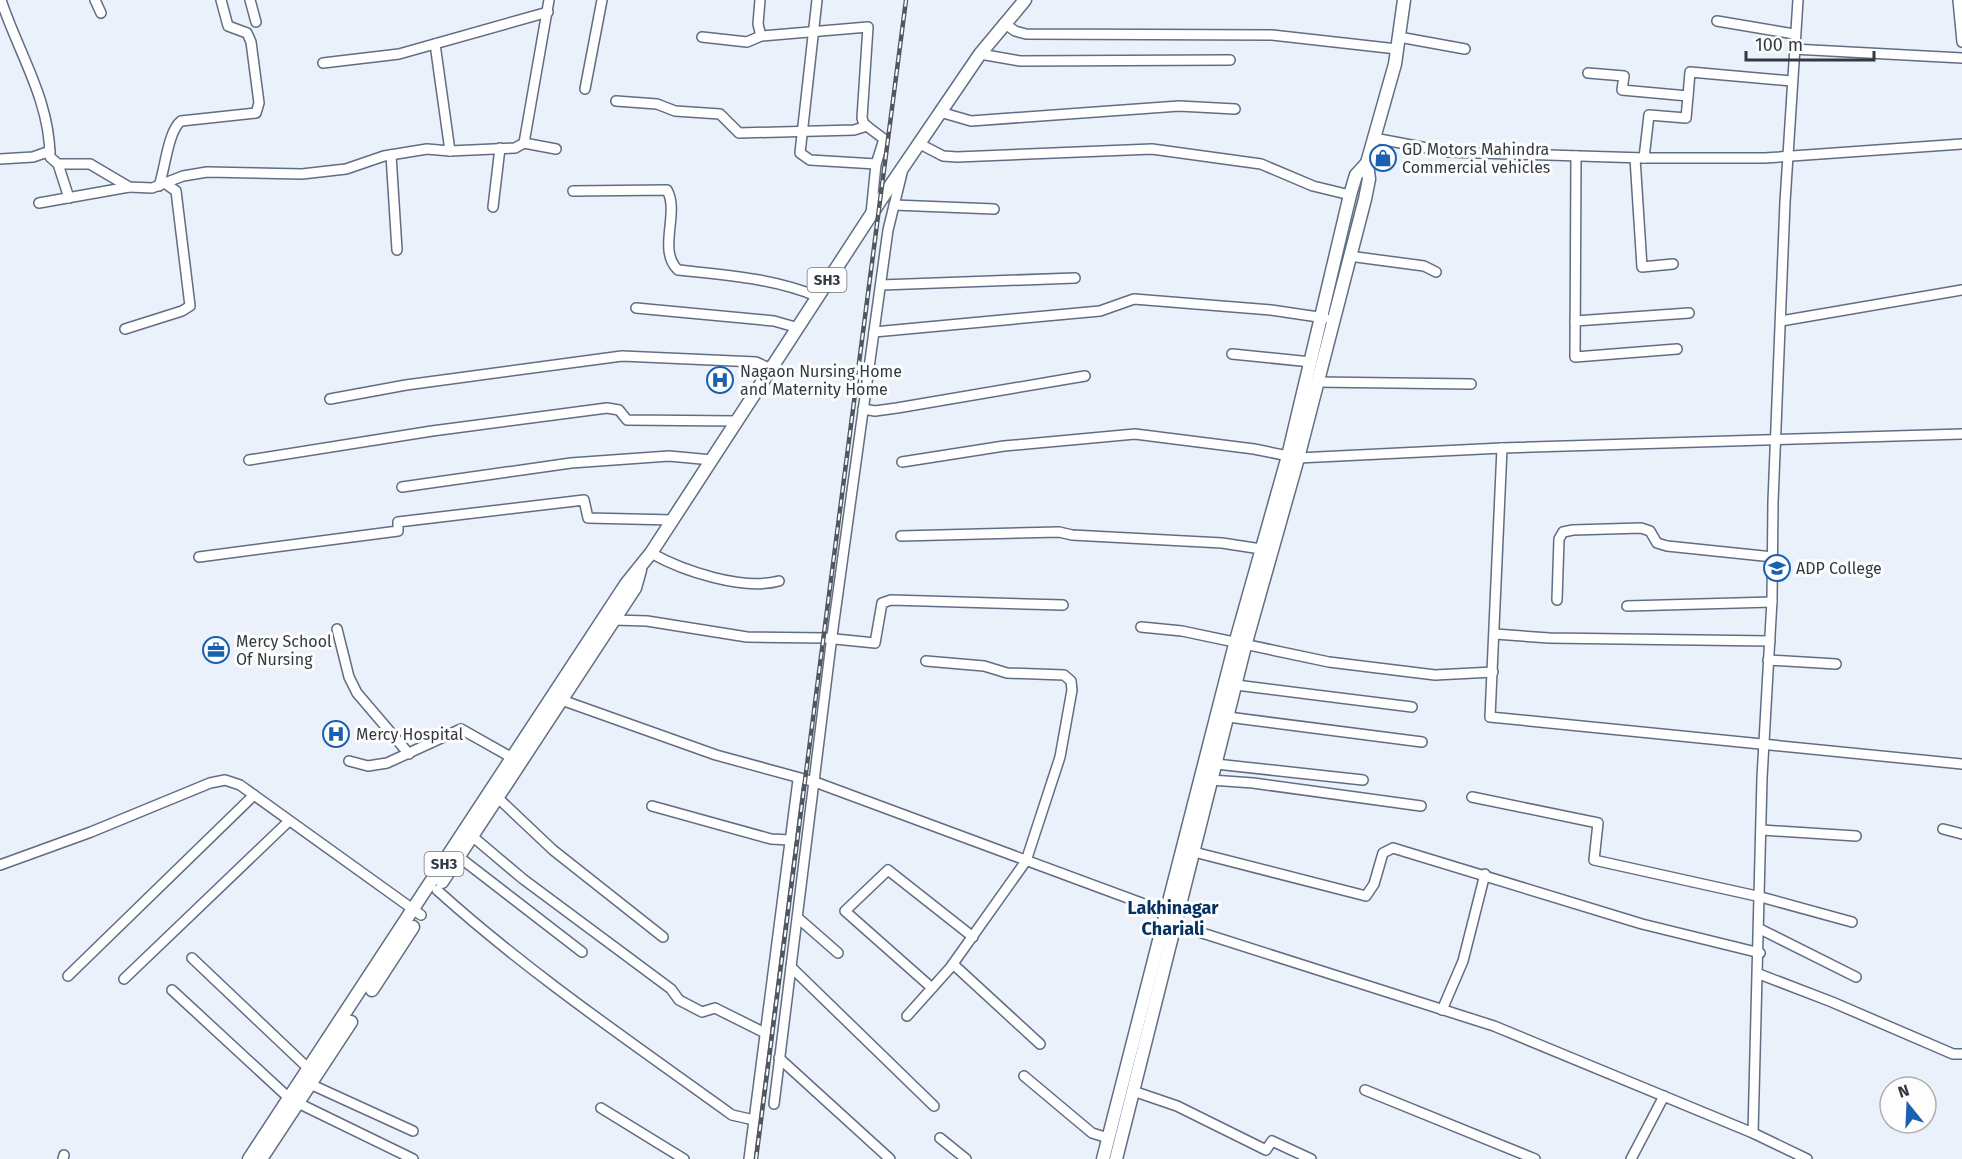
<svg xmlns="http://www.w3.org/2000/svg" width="1962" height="1159" viewBox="0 0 1962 1159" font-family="'Fira Sans',sans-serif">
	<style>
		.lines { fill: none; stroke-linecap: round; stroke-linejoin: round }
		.minor-casing { stroke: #5f6e82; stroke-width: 12 }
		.major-casing { stroke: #5f6e82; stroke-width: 15 }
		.minor { stroke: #fff; stroke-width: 9 }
		.major { stroke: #fff; stroke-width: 12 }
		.rail-casing { stroke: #505760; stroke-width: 4.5 }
		.rail { stroke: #fdfdfd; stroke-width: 2; stroke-dasharray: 7; stroke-linecap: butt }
		.labels { text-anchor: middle; stroke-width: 6; stroke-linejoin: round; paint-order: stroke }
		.shield { fill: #fdfdfd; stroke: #6f747a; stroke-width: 1.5 }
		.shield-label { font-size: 15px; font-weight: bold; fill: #323942 }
		.poi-label { font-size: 16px; fill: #323942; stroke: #fdfdfd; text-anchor: start }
		.neighbourhood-label { font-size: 18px; font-weight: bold; fill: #043264; stroke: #fdfdfd }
	</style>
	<rect width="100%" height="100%" fill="#eaf1fa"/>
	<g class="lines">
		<defs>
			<g id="minor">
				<path d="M 1,0 C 18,52 50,100 50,157 L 58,164 L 90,164 L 129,187 L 152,188 L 183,176 L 207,172 L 302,174 L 346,169 L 384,156 L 427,149 L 450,151 L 515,148 L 524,143 L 549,0"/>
				<path d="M 95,0 L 101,13"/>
				<path d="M 250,0 L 256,22"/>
				<path d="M 760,0 L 758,24 L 761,36"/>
				<path d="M 817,0 L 800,153 L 810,160 L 876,164"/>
				<path d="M 1958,0 L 1962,42"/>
				<path d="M 1717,21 L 1794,34"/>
				<path d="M 1004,23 L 1015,31 L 1026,34 L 1272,35 L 1397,49"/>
				<path d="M 702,37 L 747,42 L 761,36 L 868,27 L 862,118 L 864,124 L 884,139 L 876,164 L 871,214"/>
				<path d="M 1399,37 L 1465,49"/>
				<path d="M 435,44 L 450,151"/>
				<path d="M 1793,49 L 1962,58"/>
				<path d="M 980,54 L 1020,61 L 1230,60"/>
				<path d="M 323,63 L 399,54 L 548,12"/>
				<path d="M 1588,73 L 1624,76 L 1622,90 L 1688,96 L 1690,72 L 1791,81"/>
				<path d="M 585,89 L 602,0"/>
				<path d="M 616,101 L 657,104 L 675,111 L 720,114 L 739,133 L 854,130 L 867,126"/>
				<path d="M 940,112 L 971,121 L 1179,106 L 1235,109"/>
				<path d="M 1374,138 L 1448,152 L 1644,158 L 1765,158 L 1962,144"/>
				<path d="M 524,143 L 556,149"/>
				<path d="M 920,144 L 943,156 L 957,157 L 1152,149 L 1261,164 L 1313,186 L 1350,195"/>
				<path d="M 391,155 L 397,250"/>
				<path d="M 1576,156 L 1575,357 L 1677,349"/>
				<path d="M 1635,158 L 1642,267 L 1673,264"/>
				<path d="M 1644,158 L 1649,115 L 1686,118 L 1688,96"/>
				<path d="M 0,159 L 33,157 L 50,151"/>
				<path d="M 58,164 L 69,198"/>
				<path d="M 159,186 C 165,169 168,131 181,121 L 256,113 L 259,103 L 251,42 L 247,33 L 228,26 L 221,0"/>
				<path d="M 573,191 L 667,190 C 680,213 657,250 678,270 C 724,275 773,278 816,296"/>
				<path d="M 39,203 L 129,187"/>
				<path d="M 894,205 L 994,209"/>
				<path d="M 493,207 L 500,148"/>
				<path d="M 1349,256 L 1424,266 L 1436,272"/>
				<path d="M 881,285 L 1075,278"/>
				<path d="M 636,308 L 774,321 L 795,327"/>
				<path d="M 1575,321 L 1689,313"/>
				<path d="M 1781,321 L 1962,290"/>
				<path d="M 125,329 L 182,311 L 190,306 L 176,191 L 166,184"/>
				<path d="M 874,332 L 1100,311 L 1134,299 L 1271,310 L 1325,318"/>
				<path d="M 1232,354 L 1311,362"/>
				<path d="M 1316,382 L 1471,384"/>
				<path d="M 330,399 L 406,385 L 622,356 L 756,362 L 769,368"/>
				<path d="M 863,409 L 875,411 L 897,408 L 1085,376"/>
				<path d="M 1502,448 L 1490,717 L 1962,764"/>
				<path d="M 249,460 L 432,431 L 607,408 L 619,410 L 627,420 L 737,421"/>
				<path d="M 902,462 L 1004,446 L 1135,434 L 1254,449 L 1298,458 L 1502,448 L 1962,434"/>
				<path d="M 402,487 L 571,463 L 669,456 L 712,460"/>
				<path d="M 901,536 L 1059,532 L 1072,535 L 1222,543 L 1261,549"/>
				<path d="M 651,553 C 683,571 743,591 779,581"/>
				<path d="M 199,557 L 398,531 L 398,522 L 584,500 L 588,518 L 673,520"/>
				<path d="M 1557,600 L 1559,539 L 1563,532 L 1573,530 L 1641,528 L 1650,531 L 1657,543 L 1667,546 L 1773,557"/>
				<path d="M 1627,606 L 1772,602"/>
				<path d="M 614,620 L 647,621 L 747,637 L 825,638 L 875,643 L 882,603 L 891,600 L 1063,605"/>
				<path d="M 1141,627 L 1182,631 L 1329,662 L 1435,675 L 1493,672"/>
				<path d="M 337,629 L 349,677 L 357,693 L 409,754"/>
				<path d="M 1495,634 L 1549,638 L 1770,641"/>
				<path d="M 1768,660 L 1836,664"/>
				<path d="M 1236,685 L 1412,707"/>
				<path d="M 556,698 L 716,755 L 815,782 L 1171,914"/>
				<path d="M 1228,717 L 1422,742"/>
				<path d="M 349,761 L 368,766 L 387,763 L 461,729 L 516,760"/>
				<path d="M 1216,764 L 1363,780"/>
				<path d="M 1211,780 L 1253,783 L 1421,806"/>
				<path d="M 1472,797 L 1598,823 L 1594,860 L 1761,897 L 1852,922"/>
				<path d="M 498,798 L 553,850 L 663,937"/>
				<path d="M 652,806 L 771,839 L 790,840"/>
				<path d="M 1943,829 L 1962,834"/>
				<path d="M 1762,830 L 1856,836"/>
				<path d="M 472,836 L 523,879 L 671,989 L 679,1000 L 702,1012 L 715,1008 L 765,1033"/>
				<path d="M 1194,852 L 1366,896 L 1374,884 L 1383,853 L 1393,848 L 1642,924 L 1760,953"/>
				<path d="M 459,857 L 582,952"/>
				<path d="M 0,865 L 91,832 L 210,783 L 225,780 L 240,785 L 421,915"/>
				<path d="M 437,890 C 529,973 631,1042 732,1115 L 754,1120"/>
				<path d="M 798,918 L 838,953"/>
				<path d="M 1174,924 L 1494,1026 L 1753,1133 L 1807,1159"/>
				<path d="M 1760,929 L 1856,977"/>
				<path d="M 192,958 L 309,1069"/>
				<path d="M 953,964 L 1040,1044"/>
				<path d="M 791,967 L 934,1106"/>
				<path d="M 1759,974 L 1832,1002 L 1953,1054 L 1962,1054"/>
				<path d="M 68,976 L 254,795"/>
				<path d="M 124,979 L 289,821"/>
				<path d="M 932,988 L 845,911 L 888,870 L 973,937"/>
				<path d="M 172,990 L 290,1099"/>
				<path d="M 1442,1010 L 1463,961 L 1485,874"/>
				<path d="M 907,1016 L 950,968 L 1026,861 L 1060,757 L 1072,690 L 1071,681 L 1064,675 L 1007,673 L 984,666 L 926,661"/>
				<path d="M 779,1058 L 890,1159"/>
				<path d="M 1024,1076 L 1092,1133 L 1108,1138"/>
				<path d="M 310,1084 L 413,1131"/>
				<path d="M 1365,1090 L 1535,1159"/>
				<path d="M 1133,1091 L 1177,1106 L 1266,1150 L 1272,1141 L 1311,1159"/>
				<path d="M 298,1103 L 413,1159"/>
				<path d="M 774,1104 L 832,636 L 888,230 L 902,173"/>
				<path d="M 601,1108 L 684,1159"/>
				<path d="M 1753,1133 L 1762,778 L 1772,600 L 1773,502 L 1785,202 L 1798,0"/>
				<path d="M 940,1138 L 966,1159"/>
				<path d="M 63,1159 L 64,1155"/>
				<path d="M 749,1159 L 798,780"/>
				<path d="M 1631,1159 L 1664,1096"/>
			</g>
			<g id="major">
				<path d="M 442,882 L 635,588 L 640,570"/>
				<path d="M 372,990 L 413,927"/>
				<path d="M 249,1159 L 626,584 L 651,553 L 880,201 L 980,54 L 1025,0"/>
				<path d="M 261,1159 L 351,1022"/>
				<path d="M 1103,1159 L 1235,644 L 1288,456 L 1350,195 L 1356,175 L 1367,163"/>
				<path d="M 1116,1159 L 1245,646 L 1298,458 L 1365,199 L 1369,179 L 1367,163 L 1395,64 L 1404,0"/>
			</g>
		</defs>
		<use href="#minor" class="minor-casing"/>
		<use href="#major" class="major-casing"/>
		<use href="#minor" class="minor"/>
		<use href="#major" class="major"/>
		<defs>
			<path id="rail" d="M 756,1159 L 906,0"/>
		</defs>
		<use href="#rail" class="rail-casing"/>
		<use href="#rail" class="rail"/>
	</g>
	<defs>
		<symbol id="shop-ring" viewBox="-11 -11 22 22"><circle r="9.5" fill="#fdfdfd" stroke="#1960b0" stroke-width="1.5"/><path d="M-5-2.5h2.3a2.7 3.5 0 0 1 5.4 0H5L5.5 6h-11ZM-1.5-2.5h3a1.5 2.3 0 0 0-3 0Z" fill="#1960b0"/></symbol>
		<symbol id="hospital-ring" viewBox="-11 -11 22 22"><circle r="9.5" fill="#fdfdfd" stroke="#1960b0" stroke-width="1.5"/><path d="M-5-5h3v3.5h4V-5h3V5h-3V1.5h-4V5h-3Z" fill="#1960b0"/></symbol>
		<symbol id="university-ring" viewBox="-11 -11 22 22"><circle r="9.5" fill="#fdfdfd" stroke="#1960b0" stroke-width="1.5"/><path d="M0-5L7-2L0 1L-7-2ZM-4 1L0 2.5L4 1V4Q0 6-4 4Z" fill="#1960b0"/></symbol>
		<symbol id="office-ring" viewBox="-11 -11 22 22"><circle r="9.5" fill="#fdfdfd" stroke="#1960b0" stroke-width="1.5"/><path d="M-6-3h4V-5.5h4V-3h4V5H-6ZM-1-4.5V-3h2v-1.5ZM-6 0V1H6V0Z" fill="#1960b0"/></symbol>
	</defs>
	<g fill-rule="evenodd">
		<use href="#shop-ring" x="1368" y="143" width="30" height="30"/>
		<use href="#hospital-ring" x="705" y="365" width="30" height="30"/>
		<use href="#university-ring" x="1762" y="553" width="30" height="30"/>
		<use href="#office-ring" x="201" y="635" width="30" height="30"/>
		<use href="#hospital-ring" x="321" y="719" width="30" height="30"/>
	</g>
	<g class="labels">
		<g class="shield">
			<rect x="807.5" y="268" width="39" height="24" rx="4.5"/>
			<rect x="424.5" y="852" width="39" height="24" rx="4.5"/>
		</g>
		<g class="shield-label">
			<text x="827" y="285">SH3</text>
			<text x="444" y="869">SH3</text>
		</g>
		<g class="poi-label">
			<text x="1402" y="155">GD Motors Mahindra<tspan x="1402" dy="18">Commercial vehicles</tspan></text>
			<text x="740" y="377">Nagaon Nursing Home<tspan x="740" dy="18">and Maternity Home</tspan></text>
			<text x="1796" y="574">ADP College</text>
			<text x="236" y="647">Mercy School<tspan x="236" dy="18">Of Nursing</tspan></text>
			<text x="356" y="740">Mercy Hospital</text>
		</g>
		<g class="neighbourhood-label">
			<text x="1173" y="914">Lakhinagar<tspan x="1173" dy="21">Chariali</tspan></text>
		</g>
	</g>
	<g transform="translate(1908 1105) rotate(342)"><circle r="28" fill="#fdfdfd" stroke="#acafb2" stroke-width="1.5"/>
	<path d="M0-4.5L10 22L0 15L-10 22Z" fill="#1960b0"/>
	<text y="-9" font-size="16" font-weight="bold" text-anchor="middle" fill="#323942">N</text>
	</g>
	<path d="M1746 51v9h128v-9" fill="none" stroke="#323942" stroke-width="3"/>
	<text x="1755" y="51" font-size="18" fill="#323942" stroke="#fdfdfd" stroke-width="4.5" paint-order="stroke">100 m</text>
</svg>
